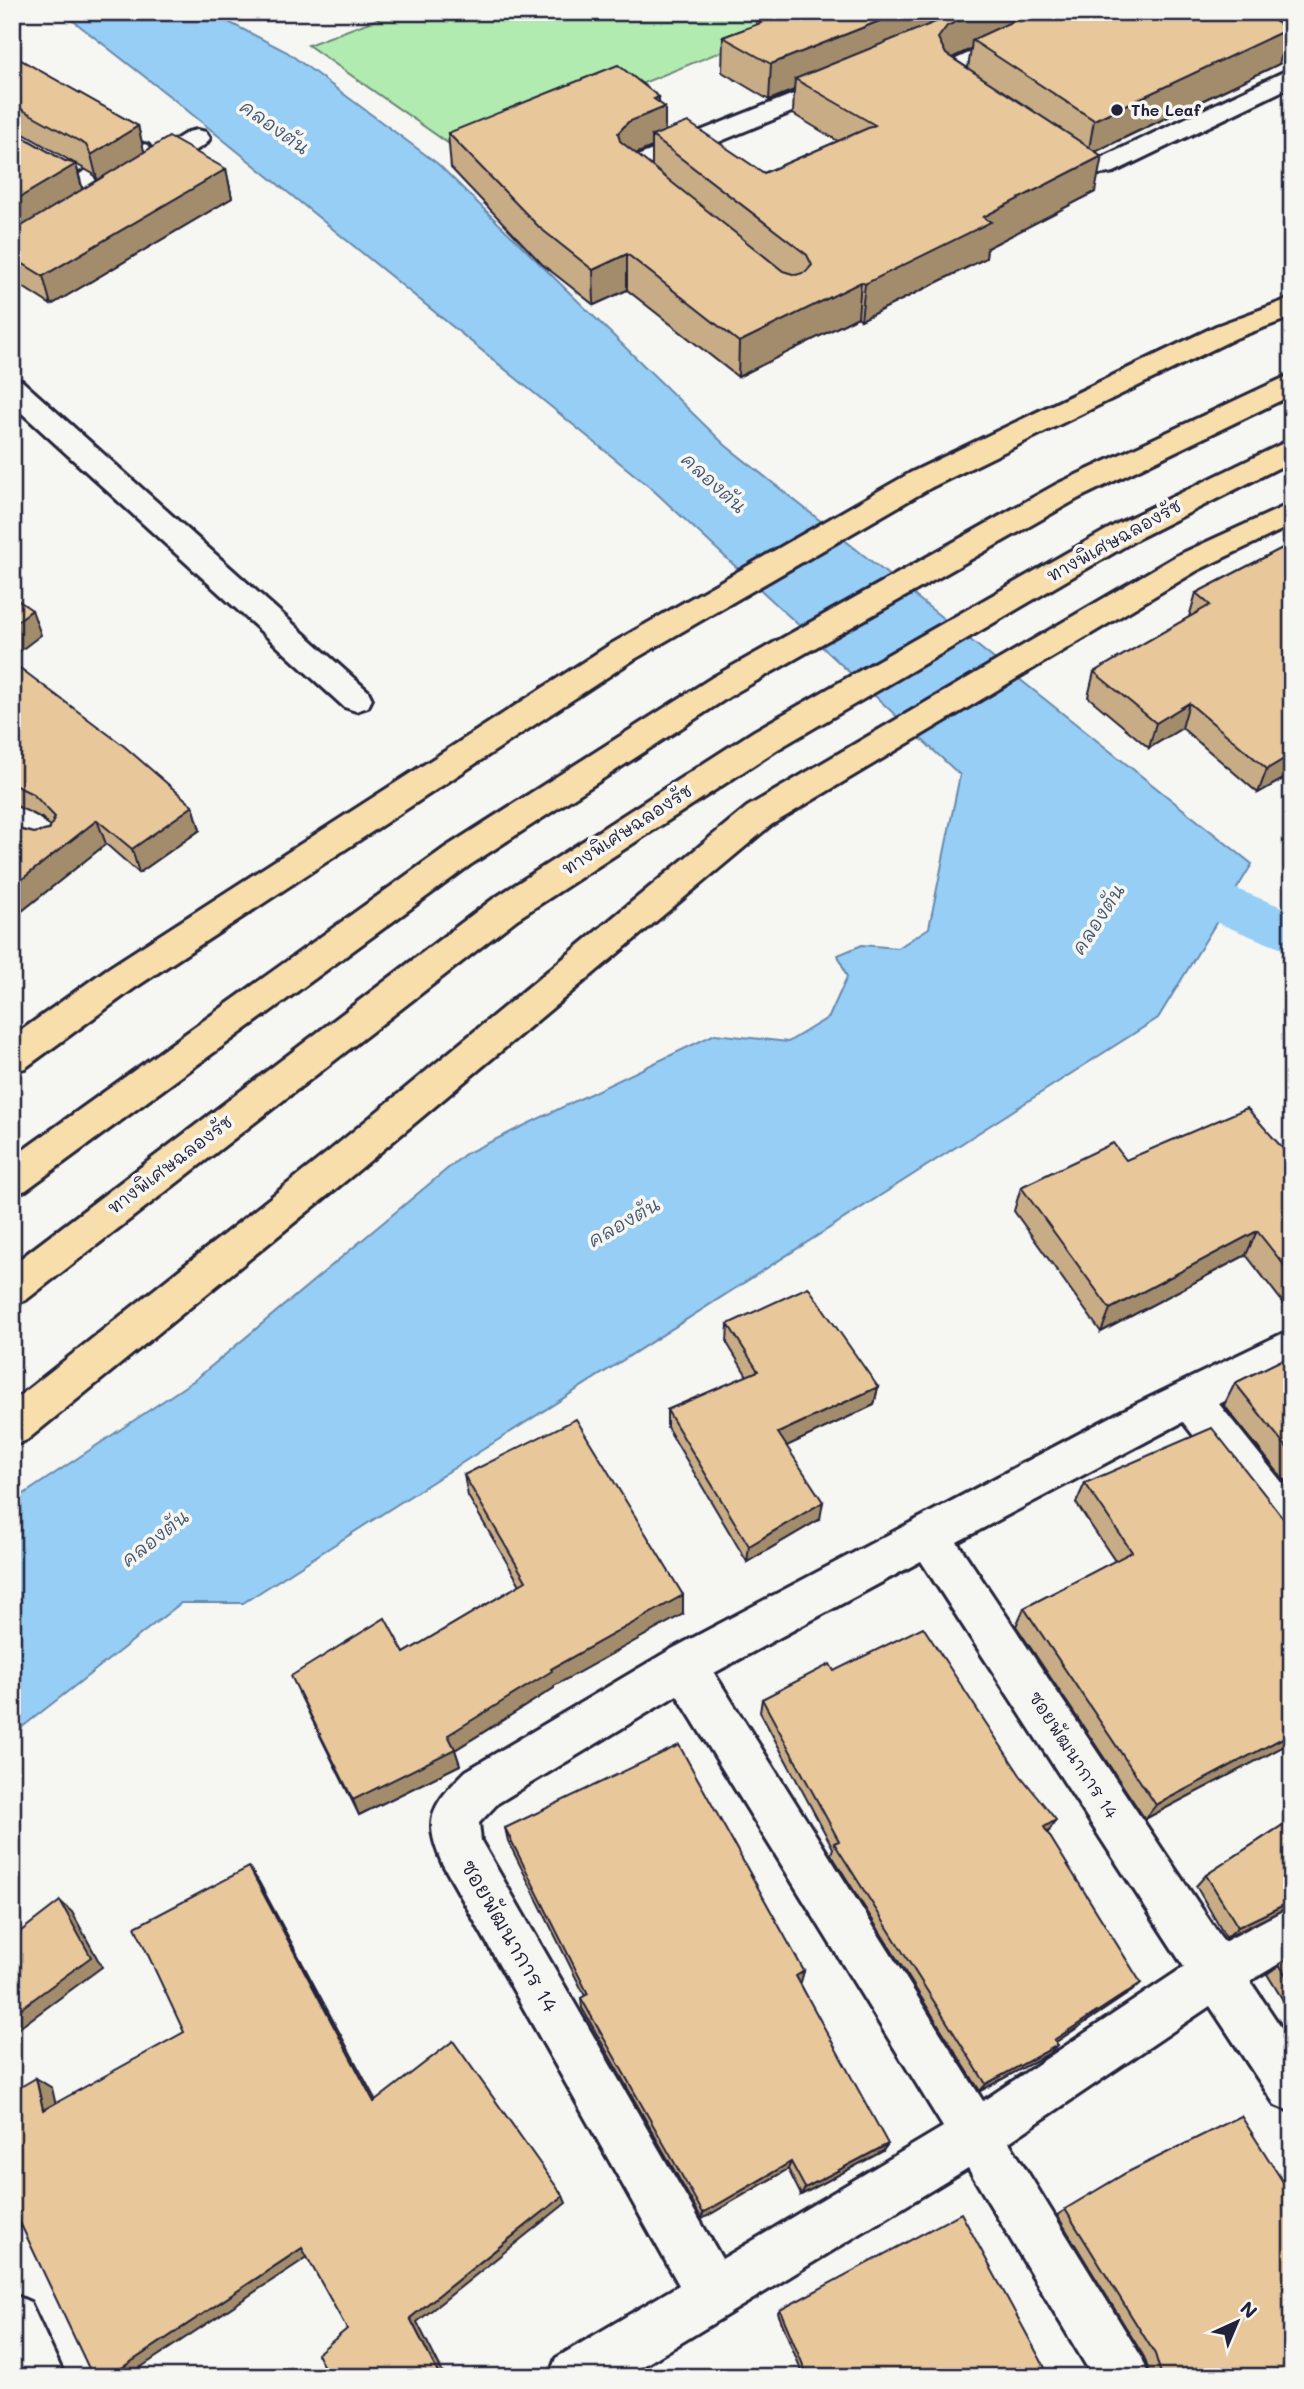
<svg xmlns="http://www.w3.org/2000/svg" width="1304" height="2389" viewBox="0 0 1304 2389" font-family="Mali,'Playpen Sans Thai',sans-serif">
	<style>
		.green { fill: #b1ebb0; stroke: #6a8676; stroke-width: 2 }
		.water { fill: #97cef6; stroke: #6889ab; stroke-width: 2 }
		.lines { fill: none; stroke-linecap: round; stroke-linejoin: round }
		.canal { fill: #97cef6; fill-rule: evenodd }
		.minor-casing { stroke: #22223b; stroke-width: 6 }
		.highway-casing { stroke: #22223b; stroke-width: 6 }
		.minor { fill: #f6f6f2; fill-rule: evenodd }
		.highway { fill: #f8deab; fill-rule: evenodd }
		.wall { fill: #c8ac85; stroke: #22223b; stroke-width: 2; fill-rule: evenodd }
		.shaded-wall { fill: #a28c6c; stroke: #22223b; stroke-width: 2 }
		.building { fill: #e8c89b; stroke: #22223b; stroke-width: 2 }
		.poi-dot { fill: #22223b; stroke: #f6f6f2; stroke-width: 2.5 }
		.labels { text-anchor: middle; stroke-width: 7; stroke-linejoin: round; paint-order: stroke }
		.far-poi-label { font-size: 16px; font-weight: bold; fill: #22223b; stroke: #f6f6f2; text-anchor: start }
		.street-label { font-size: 18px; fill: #22223b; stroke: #f6f6f2 }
		.water-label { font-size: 19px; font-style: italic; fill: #455673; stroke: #f6f6f2 }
		.near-street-label { font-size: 21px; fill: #22223b; stroke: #f6f6f2 }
	</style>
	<rect width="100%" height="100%" fill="#f6f6f2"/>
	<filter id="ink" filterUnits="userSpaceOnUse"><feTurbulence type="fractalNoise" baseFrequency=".0143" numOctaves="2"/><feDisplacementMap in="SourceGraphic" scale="14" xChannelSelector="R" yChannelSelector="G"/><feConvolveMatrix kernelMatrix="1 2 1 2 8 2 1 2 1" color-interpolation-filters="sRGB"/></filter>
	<g filter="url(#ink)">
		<path class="green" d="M 396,12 L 819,12 L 465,155 L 308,45 Z"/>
		<path class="water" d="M 62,12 L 209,12 L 287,52 L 438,164 L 725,445 L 1252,864 L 1158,1018 L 243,1603 L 181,1603 L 12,1735 L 12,1502 L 196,1379 L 465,1154 L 715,1034 L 788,1042 L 829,1017 L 847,977 L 838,955 L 862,945 L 898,948 L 929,928 L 960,775 L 652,489 L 172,98 Z"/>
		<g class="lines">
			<path class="canal" d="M 1157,858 L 1292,911 L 1292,953 L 1139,891 L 1132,877 L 1139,863 Z"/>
			<defs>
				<g id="minor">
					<path d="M 1057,12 L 1090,12 L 1087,17 L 963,74 L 964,79 L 987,97 L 983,102 C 967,106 949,96 939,82 L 937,71 L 941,66 Z"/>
					<path d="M 1250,12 L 1277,12 L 1292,24 L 1292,43 L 1283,41 Z"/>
					<path d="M 1292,68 L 1292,86 L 1114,172 C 1090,178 1055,172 1040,150 L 1044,144 C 1065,139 1079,158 1101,158 Z"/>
					<path d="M 841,75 L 850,78 L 854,83 L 850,88 L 648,171 L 672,194 L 668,200 C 650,204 632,190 622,175 L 621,170 L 630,159 Z"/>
					<path d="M 197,130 L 206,132 L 210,138 L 206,144 L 149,179 L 140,181 L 131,179 L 127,173 L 131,167 L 188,132 Z"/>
					<path d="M 139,143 L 148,145 L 152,151 L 148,157 L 22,230 L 12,232 L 12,213 L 130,145 Z"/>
					<path d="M 12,379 L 22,381 L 368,691 L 372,699 L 368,707 L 356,711 L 344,707 L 12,404 Z"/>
					<path d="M 12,805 C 31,811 53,826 62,843 L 57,852 C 36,859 29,849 12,836 Z"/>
					<path d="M 1292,1329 L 1292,1367 L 1219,1404 L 1292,1495 L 1292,1548 L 1277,1542 L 1183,1422 L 957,1542 L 1224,1942 L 1292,1906 L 1292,1956 L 1250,1981 L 1292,2044 L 1292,2112 L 1275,2105 L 1210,2006 L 1009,2142 L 1142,2358 L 1149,2377 L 1093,2377 L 968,2168 L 625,2377 L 549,2377 L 556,2358 L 679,2285 L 442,1863 C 422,1817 433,1804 466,1771 L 668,1651 L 1122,1411 ZM 921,1561 L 1184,1967 L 983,2101 L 714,1673 ZM 677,1695 L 943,2127 L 722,2259 L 481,1841 L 479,1823 L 498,1803 Z"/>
					<path d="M 12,2294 L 30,2302 L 65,2377 L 12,2377 Z"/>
				</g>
				<g id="highway">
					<path d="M 1292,298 L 1292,317 L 1236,338 L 932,487 L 633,660 L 133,989 L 25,1068 L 12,1072 L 12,1037 L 107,969 L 611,644 L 910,473 L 1216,326 Z"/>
					<path d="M 1292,374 L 1292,395 L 1079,498 L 735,693 L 470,865 L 26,1190 L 12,1195 L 12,1158 L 446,847 L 713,677 L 1057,484 Z"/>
					<path d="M 1292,439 L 1292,461 L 1139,538 L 778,749 L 517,919 L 26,1300 L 12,1305 L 12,1265 L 493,899 L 754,731 L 1117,524 Z"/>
					<path d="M 1292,503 L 1292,525 L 1198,570 L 771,825 L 354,1174 L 27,1440 L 12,1446 L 12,1402 L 328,1152 L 747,807 L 1176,556 Z"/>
				</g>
			</defs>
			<use href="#minor" class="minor-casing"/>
			<use href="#highway" class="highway-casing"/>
			<use href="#minor" class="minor"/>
			<use href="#highway" class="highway"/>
		</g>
		<g class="wall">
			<path d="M 756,19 L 1279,64 L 1095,152 L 1095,192 L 987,248 L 986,258 L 861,320 L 858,317 L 738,377 L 627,290 L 594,305 L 542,264 L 451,168 L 448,133 L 665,131 L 764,173 L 838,141 L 793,114 L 794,90 L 769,100 L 722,72 L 723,37 L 756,25 ZM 971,49 L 968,68 L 952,58 ZM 652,147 L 652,167 L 636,154 Z"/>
			<path d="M 12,55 L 138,126 L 144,152 L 226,169 L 232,198 L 51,305 L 12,280 ZM 13,131 L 22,133 L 93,174 L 97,181 L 83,190 L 76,164 L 65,161 Z"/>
			<path d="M 1292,543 L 1292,774 L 1258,793 L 1182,728 L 1149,748 L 1088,697 L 1094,672 L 1189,617 L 1196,593 Z"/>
			<path d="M 12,662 L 193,806 L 200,830 L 139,873 L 106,844 L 12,919 L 22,830 L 34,833 L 49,830 L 51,827 L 42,818 L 12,804 Z"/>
			<path d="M 1292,1159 L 1292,1314 L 1246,1255 L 1101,1332 L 1014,1211 L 1021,1187 L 1126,1160 Z"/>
			<path d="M 728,1324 L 878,1387 L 874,1405 L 786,1446 L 820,1519 L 747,1562 L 667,1427 L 667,1410 L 747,1376 L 727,1343 Z"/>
			<path d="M 1292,1355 L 1292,1490 L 1224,1405 L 1235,1383 Z"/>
			<path d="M 464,1475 L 683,1614 L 554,1686 L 554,1688 L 455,1750 L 460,1765 L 359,1815 L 299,1693 L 404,1653 L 520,1585 L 468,1496 Z"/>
			<path d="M 1085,1483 L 1288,1524 L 1292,1742 L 1145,1819 L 1016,1626 L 1024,1608 L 1115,1561 L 1076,1503 Z"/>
			<path d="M 834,1671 L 1049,1831 L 1047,1832 L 1132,1991 L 1056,2042 L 1050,2053 L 980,2091 L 831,1854 L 833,1848 L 760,1712 L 762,1699 Z"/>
			<path d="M 1292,1819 L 1292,1905 L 1226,1938 L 1196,1886 L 1206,1875 Z"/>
			<path d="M 505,1828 L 804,1971 L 800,1983 L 883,2151 L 801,2195 L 788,2169 L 702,2219 L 582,2008 L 581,1998 L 585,1996 L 508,1841 Z"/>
			<path d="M 1292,1956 L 1292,2015 L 1267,1974 Z"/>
			<path d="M 1126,2173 L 1279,2176 L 1292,2377 L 1151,2377 L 1144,2357 L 1057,2215 Z"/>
			<path d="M 780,2310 L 1050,2377 L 804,2377 L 778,2313 Z"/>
		</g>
		<g class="shaded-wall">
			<path d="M 902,12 L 1050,12 L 972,40 L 971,49 L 943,62 L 795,79 L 794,90 L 769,100 L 771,64 Z"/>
			<path d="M 1288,29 L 1279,64 L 1088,155 L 1094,120 Z"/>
			<path d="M 659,97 L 659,109 L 665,107 L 665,142 L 652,136 L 652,147 L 628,157 L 619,168 L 618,133 L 628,122 L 654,99 Z"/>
			<path d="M 138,126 L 145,155 L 98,183 L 91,155 Z"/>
			<path d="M 1102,156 L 1095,192 L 987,248 L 986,258 L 861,320 L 865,284 L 983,217 Z"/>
			<path d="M 76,164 L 83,193 L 12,236 L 12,202 Z"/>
			<path d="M 226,169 L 232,198 L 51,305 L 43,276 Z"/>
			<path d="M 627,254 L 627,290 L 594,305 L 593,270 Z"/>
			<path d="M 861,282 L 858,317 L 738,377 L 739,342 Z"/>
			<path d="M 32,610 L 41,635 L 12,657 L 12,625 Z"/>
			<path d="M 1189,703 L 1182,728 L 1149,748 L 1156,723 Z"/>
			<path d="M 1292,754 L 1292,774 L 1258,793 L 1267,769 Z"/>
			<path d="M 193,806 L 200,830 L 139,873 L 132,849 Z"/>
			<path d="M 97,820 L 106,844 L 12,919 L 12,887 Z"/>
			<path d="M 1257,1231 L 1246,1255 L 1101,1332 L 1110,1309 Z"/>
			<path d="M 878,1387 L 874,1405 L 776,1451 L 778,1433 Z"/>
			<path d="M 823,1502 L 820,1519 L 747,1562 L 749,1546 Z"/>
			<path d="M 683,1595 L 683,1614 L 554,1686 L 554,1688 L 455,1750 L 460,1765 L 359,1815 L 353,1800 L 448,1735 L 551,1669 Z"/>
			<path d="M 1292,1733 L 1292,1742 L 1145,1819 L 1156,1805 Z"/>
			<path d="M 1056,1820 L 1049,1831 L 1037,1838 L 1044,1827 Z"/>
			<path d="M 249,1867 L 259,1882 L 382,2112 L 374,2102 Z"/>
			<path d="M 60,1901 L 72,1912 L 102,1967 L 15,2031 L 12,2029 L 12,2015 Z"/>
			<path d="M 1292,1901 L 1292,1905 L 1226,1938 L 1238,1927 Z"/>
			<path d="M 804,1971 L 801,1982 L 793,1986 L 796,1976 Z"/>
			<path d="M 1141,1983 L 1132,1991 L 1047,2048 L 1054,2040 Z"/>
			<path d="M 1058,2045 L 1050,2053 L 980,2091 L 986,2084 Z"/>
			<path d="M 36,2078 L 52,2088 L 59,2119 L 43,2110 Z"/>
			<path d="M 888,2144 L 883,2151 L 801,2195 L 805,2188 Z"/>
			<path d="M 791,2162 L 788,2169 L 702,2219 L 703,2213 Z"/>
			<path d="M 563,2196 L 566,2203 L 417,2322 L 445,2377 L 440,2377 L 410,2318 Z"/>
			<path d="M 15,2212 L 32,2218 L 17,2230 L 12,2228 L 12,2214 Z"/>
			<path d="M 302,2248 L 312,2254 L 126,2377 L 108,2377 Z"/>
		</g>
		<g class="building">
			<path d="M 775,12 L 902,12 L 771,64 L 723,37 L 761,23 L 756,19 Z"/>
			<path d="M 960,12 L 978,12 L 947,26 L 938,38 L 946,54 L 1102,156 L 983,217 L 991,222 L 865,284 L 861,282 L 739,342 L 627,254 L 593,270 L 540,228 L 448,133 L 618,65 L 659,97 L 654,99 L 665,107 L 628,122 L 618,133 L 620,141 L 783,271 L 796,275 L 806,272 L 812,265 L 807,255 L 652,136 L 688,122 L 764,173 L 875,125 L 795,79 Z"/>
			<path d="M 1033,12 L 1260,12 L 1288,29 L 1094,120 L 972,40 Z"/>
			<path d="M 12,55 L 138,126 L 91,155 L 86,145 L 12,104 Z"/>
			<path d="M 12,131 L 65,161 L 76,164 L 12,202 Z"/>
			<path d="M 169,137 L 226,169 L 43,276 L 12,257 L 12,231 L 15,230 Z"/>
			<path d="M 1292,543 L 1292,754 L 1267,769 L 1189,703 L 1156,723 L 1094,672 L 1210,605 L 1196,593 Z"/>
			<path d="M 12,596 L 32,610 L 12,625 Z"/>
			<path d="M 12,662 L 124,746 L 193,806 L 132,849 L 97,820 L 12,887 L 12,822 L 22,830 L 34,833 L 49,830 L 55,817 L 33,794 L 12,784 Z"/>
			<path d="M 1247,1108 L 1292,1159 L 1292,1275 L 1257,1231 L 1110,1309 L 1021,1187 L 1113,1143 L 1126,1160 Z"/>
			<path d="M 808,1287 L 878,1387 L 778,1433 L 823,1502 L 749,1546 L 667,1410 L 758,1371 L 728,1324 Z"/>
			<path d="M 1292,1355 L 1292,1454 L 1235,1383 Z"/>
			<path d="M 576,1419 L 683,1595 L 551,1669 L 552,1671 L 448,1735 L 455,1749 L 353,1800 L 291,1676 L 385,1618 L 404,1653 L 526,1581 L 464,1475 Z"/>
			<path d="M 1212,1428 L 1288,1524 L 1292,1526 L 1292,1733 L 1156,1805 L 1024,1608 L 1132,1552 L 1085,1483 Z"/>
			<path d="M 923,1627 L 1020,1775 L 1056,1820 L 1044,1827 L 1141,1983 L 1054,2040 L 1058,2045 L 986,2084 L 834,1843 L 839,1841 L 762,1699 L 830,1664 L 834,1671 Z"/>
			<path d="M 679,1745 L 804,1971 L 796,1976 L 888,2144 L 805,2188 L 791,2162 L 703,2213 L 581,1998 L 588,1994 L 505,1828 Z"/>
			<path d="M 1292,1819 L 1292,1901 L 1238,1927 L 1206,1875 Z"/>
			<path d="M 249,1867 L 374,2102 L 453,2041 L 563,2196 L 410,2318 L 440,2377 L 329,2377 L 317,2354 L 347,2329 L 302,2248 L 108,2377 L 93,2377 L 15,2212 L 12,2214 L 12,2092 L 36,2078 L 43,2110 L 184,2032 L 135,1927 Z"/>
			<path d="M 60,1901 L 91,1957 L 12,2015 L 12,1938 Z"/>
			<path d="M 1292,1956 L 1292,1985 L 1279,1964 Z"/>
			<path d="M 1241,2116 L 1292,2196 L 1292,2377 L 1161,2377 L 1162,2377 L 1155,2354 L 1065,2209 L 1126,2173 Z"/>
			<path d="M 961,2213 L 1050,2377 L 808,2377 L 780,2310 Z"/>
		</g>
	</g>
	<circle class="poi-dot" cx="1117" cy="110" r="7"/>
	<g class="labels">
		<g class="far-poi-label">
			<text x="1131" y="116">The Leaf</text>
		</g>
		<g class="street-label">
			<text transform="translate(1114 541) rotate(-29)" y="6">ทางพิเศษฉลองรัช</text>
			<text transform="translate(627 830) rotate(-33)" y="6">ทางพิเศษฉลองรัช</text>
			<text transform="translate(170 1165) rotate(-37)" y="6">ทางพิเศษฉลองรัช</text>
			<text transform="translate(1073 1755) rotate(57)" y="6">ซอยพัฒนาการ 14</text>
		</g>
		<g class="water-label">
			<text transform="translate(275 127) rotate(35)" y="7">คลองตัน</text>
			<text transform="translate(714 483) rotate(42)" y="7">คลองตัน</text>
			<text transform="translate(1098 919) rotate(-57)" y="7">คลองตัน</text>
			<text transform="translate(624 1222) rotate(-30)" y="7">คลองตัน</text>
			<text transform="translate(155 1538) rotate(-38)" y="7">คลองตัน</text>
		</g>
		<g class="near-street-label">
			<text transform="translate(509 1936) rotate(60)" y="7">ซอยพัฒนาการ 14</text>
		</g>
	</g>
	<rect width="1304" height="2389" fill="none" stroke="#f6f6f2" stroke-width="42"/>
	<rect x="21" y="21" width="1262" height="2347" fill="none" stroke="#22223b" stroke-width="2.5" filter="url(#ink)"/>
	<g transform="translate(1237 2322) rotate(44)" stroke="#f6f6f2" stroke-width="5" paint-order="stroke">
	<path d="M0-5L12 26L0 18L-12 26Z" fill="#22223b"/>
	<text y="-10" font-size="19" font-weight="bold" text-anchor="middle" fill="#22223b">N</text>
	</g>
</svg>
